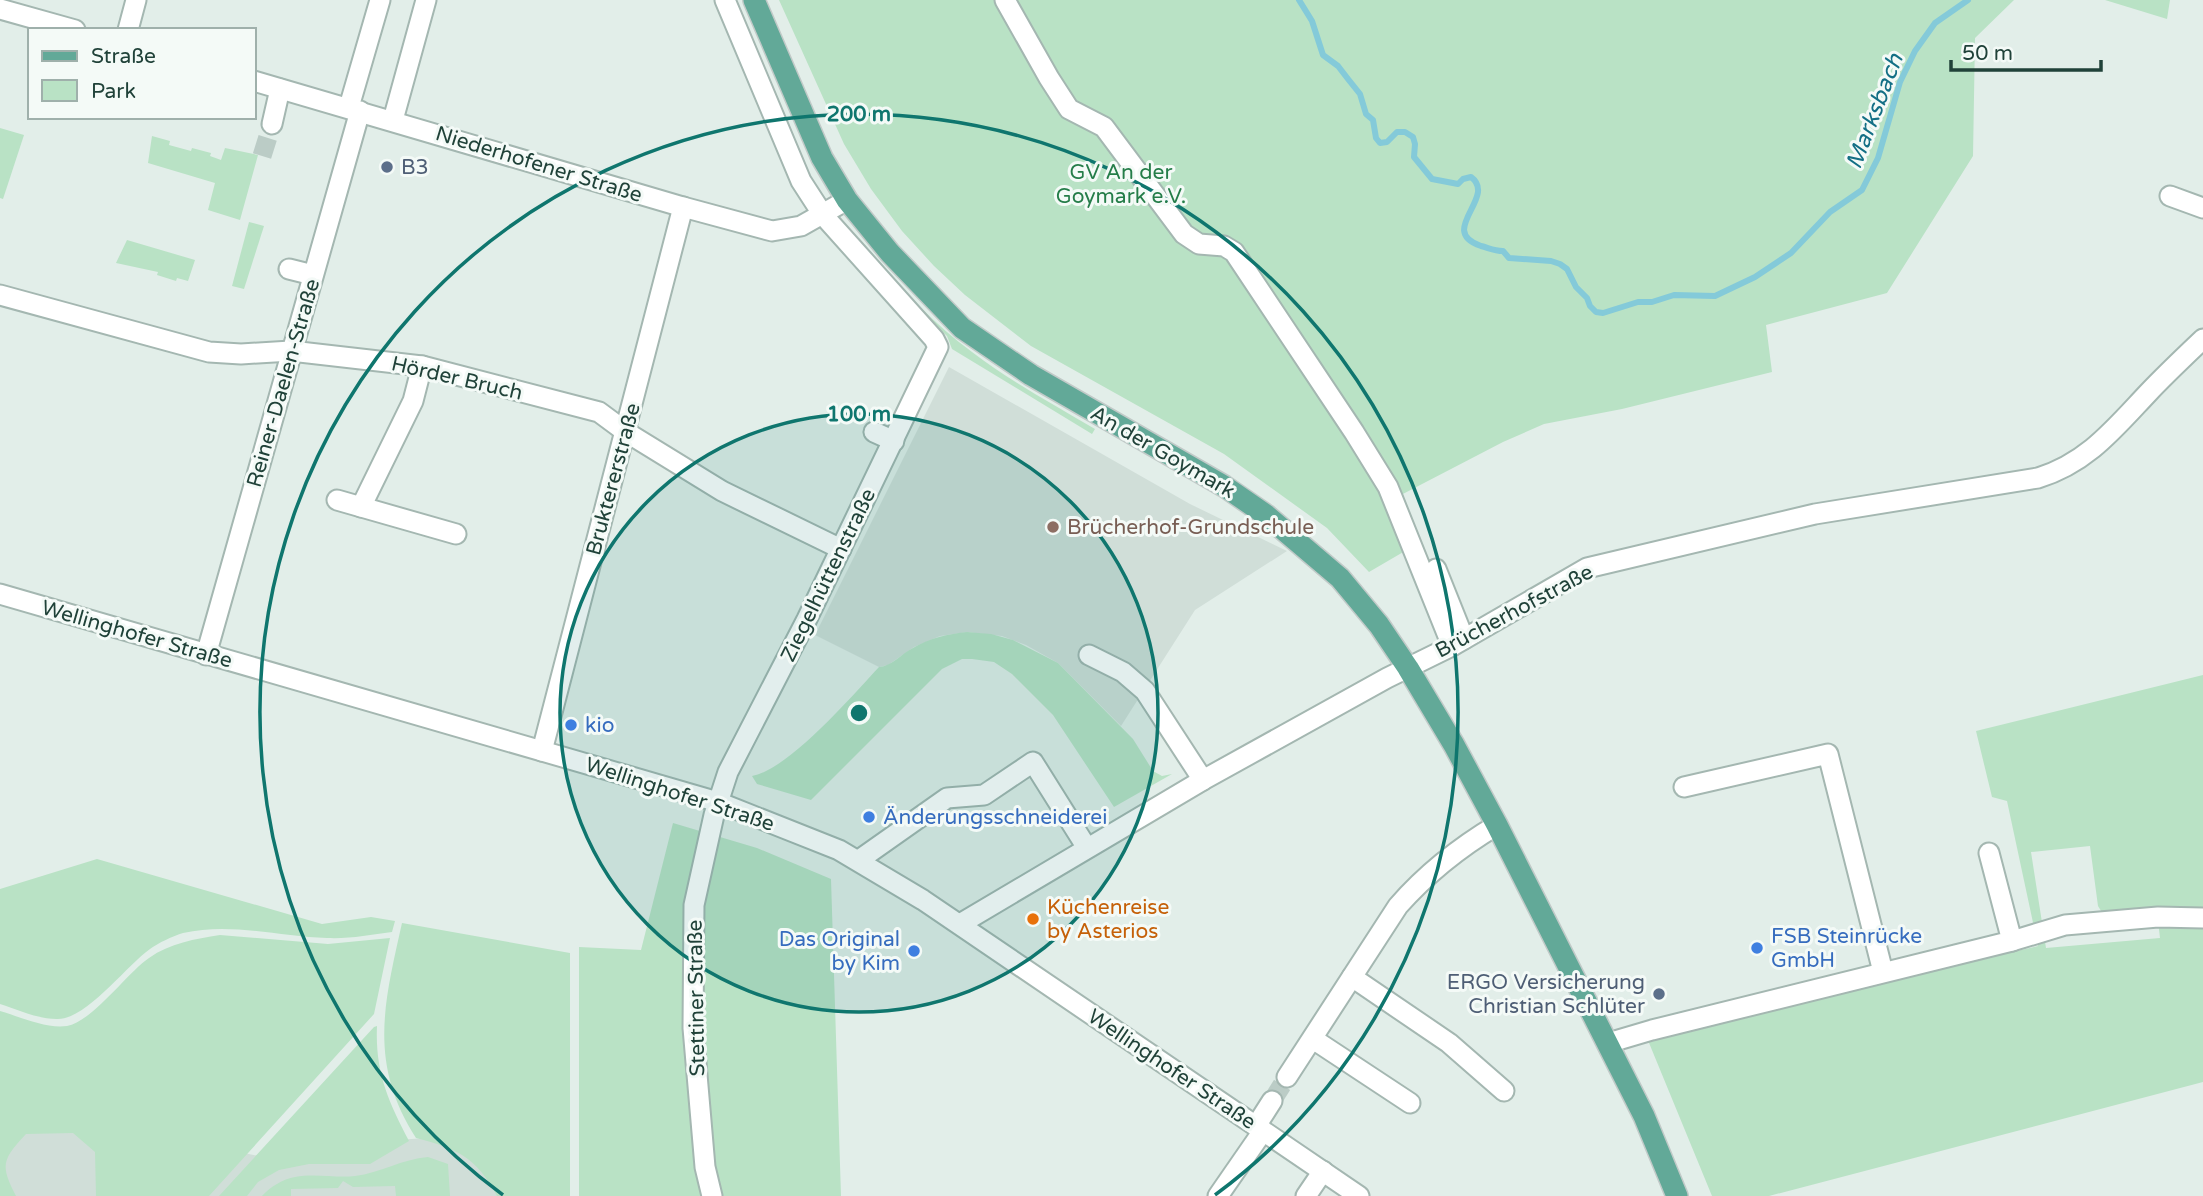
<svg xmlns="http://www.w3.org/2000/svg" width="2203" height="1196" viewBox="0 0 2203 1196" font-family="'Varela Round',sans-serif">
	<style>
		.built { fill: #d0ded8 }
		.green { fill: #b9e2c5; fill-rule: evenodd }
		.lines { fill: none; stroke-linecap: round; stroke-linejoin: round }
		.stream { stroke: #84cad9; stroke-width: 6 }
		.minor-tunnel { stroke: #bbccc6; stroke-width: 19; stroke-dasharray: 19 10; stroke-linecap: butt }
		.minor-casing { stroke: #a4b7b1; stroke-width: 23 }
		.major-casing { stroke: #c1cac8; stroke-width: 24 }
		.minor { stroke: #fff; stroke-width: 19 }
		.major { stroke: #62a998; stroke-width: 21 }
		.ring { fill: none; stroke: #0f766e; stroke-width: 3.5 }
		.service-dot { fill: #5c6f8a; stroke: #f4faf7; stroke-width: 2.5 }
		.education-dot { fill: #8d6e63; stroke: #f4faf7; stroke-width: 2.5 }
		.shop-dot { fill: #3f7fe0; stroke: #f4faf7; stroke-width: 2.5 }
		.food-dot { fill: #e8710a; stroke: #f4faf7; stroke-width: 2.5 }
		.labels { text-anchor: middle; stroke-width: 6; stroke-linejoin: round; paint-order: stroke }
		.street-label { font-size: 21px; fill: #204239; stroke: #f4faf7 }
		.service-label { font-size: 21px; fill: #4e5e75; stroke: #f4faf7; text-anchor: start }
		.park-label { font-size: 21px; fill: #257d49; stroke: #f4faf7 }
		.education-label { font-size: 21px; fill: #785e54; stroke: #f4faf7; text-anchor: start }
		.shop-label { font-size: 21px; fill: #366cbe; stroke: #f4faf7; text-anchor: start }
		.food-label { font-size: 21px; fill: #c56008; stroke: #f4faf7; text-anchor: start }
		.water-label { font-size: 23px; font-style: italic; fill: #136f85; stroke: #f4faf7 }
		.centre { fill: #0f766e; stroke: #f4faf7; stroke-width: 3.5 }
		.ring-label { font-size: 21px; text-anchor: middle; font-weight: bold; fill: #0f766e; stroke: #f4faf7; stroke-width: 6; stroke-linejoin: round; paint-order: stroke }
	</style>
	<rect width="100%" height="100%" fill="#e2eee9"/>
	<g class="built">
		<path d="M 949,367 L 1190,504 L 1287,551 L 1195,610 L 1121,726 L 1058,663 L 1026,645 L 1002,636 L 967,632 L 940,636 L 914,647 L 888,665 L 879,667 L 815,635 Z"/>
		<path d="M 0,1122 L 97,1123 L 273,1159 L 397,1140 L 441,1137 L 493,1168 L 508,1196 L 8,1196 L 0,1182 Z"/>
	</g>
	<g class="green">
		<path d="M 779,0 L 2014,0 L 1975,38 L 1973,156 L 1887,293 L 1766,325 L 1772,372 L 1622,409 L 1544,424 L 1503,442 L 1399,496 L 1417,544 L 1369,572 L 1327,528 L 1224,454 L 1031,346 L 965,295 L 934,266 L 902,231 L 871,189 L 844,144 Z"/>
		<path d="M 2105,0 L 2170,0 L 2167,19 Z"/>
		<path d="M 0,128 L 24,135 L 3,199 L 0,198 Z"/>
		<path d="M 152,136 L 170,141 L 169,145 L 191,151 L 192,148 L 211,153 L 210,156 L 221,160 L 225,148 L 258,155 L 240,220 L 208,210 L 215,183 L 148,163 Z"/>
		<path d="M 249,222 L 264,226 L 244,289 L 232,286 Z"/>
		<path d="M 859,238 C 894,279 928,320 972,352 C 1010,381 1053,404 1095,429 L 1092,434 L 952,349 L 947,336 L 903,294 L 857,240 Z"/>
		<path d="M 127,240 L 195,260 L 188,281 L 177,278 L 176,281 L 157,275 L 158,272 L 116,263 Z"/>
		<path d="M 967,632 L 991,634 L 1013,640 L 1058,663 L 1133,739 L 1153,771 L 1162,776 L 1172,774 L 1114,807 L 1053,715 L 1012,674 L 994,662 L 972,659 L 962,659 L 942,669 L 811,800 L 757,784 L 752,776 C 788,770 852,696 879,667 C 892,666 901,654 913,648 C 930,638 948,634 967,632 Z"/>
		<path d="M 2203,675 L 2203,1082 L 1769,1196 L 1712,1196 L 1647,1038 L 2038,946 L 2007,801 L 1992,797 L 1976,731 ZM 2090,846 L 2098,906 L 2103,914 L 2157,911 L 2160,938 L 2046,948 L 2031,852 Z"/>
		<path d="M 673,823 L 757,848 L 831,879 L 841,1196 L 579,1196 L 579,947 L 641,950 Z"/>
		<path d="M 97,859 L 322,924 L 371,917 L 395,921 L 392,932 C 370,935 349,939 327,938 C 279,937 232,922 183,933 C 173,936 158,943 150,949 C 126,966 86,1020 57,1019 C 38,1019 18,1010 0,1004 L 0,889 Z"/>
		<path d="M 402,923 L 570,953 L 570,1196 L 497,1196 C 476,1157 458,1149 416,1138 C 368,1063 384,1004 402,923 Z"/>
		<path d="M 220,935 L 328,944 L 390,938 L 374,1014 L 209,1196 L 96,1196 L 95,1152 L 73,1133 L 26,1134 C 2,1160 0,1165 16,1196 L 0,1196 L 0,1011 C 21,1017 46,1029 67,1026 C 93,1021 127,973 149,958 C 170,943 195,939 220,935 Z"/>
		<path d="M 377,1026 C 375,1072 388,1101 409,1141 L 370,1164 L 309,1164 L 279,1170 L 258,1182 L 247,1196 L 219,1196 L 374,1027 Z"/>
		<path d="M 428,1157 L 448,1164 L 450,1196 L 396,1196 L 395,1186 L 353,1187 L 343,1181 L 338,1188 L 291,1189 L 291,1196 L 262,1196 C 270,1187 283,1179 295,1177 C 314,1173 335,1178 355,1176 C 380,1173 402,1159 428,1157 Z"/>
	</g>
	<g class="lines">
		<path class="stream" d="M 1299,0 L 1312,21 L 1323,55 L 1338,66 L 1348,79 L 1360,94 L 1366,114 L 1373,120 L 1376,138 L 1380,143 L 1387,142 L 1397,132 L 1405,132 L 1413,137 L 1415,144 L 1414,157 L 1432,179 L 1458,184 L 1463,179 L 1471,177 C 1498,197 1436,231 1481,246 C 1489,248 1494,251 1503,251 L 1509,258 L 1551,261 L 1560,264 L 1567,269 L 1576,287 L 1587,298 L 1590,306 L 1596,312 L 1603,313 L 1638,302 L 1652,302 L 1674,295 L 1715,296 L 1755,277 L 1791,253 L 1830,212 L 1862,190 L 1878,158 L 1900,82 L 1915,51 L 1935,23 L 1968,0"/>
		<g class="minor-tunnel">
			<path d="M 262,156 L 272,124"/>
			<path d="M 1272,1101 L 1287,1077"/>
		</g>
		<defs>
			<g id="minor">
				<path d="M 1005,0 L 1049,78 L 1069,109 L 1104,127 L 1184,234 L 1199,244 L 1224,246 L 1234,252 L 1354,432 L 1388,487 L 1452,646"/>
				<path d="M 0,9 L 75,30"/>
				<path d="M 128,30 L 136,0"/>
				<path d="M 254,81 L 683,207 L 772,231 L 801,226 L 847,200"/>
				<path d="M 349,107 L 380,0"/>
				<path d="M 393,120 L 426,0"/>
				<path d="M 272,124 L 280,89"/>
				<path d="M 2170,196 L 2203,208"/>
				<path d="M 289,269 L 313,275"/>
				<path d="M 0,295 L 209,352 L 241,354 L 291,351 L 422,366 L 599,412 L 626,432 L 722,491 L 841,549"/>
				<path d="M 874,432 L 894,441"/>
				<path d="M 337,500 L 456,534"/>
				<path d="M 361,507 L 413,401 L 422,366"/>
				<path d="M 1436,569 L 1464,639"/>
				<path d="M 0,594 L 718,802 L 839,850 L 923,900 L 1359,1196"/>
				<path d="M 206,655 L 360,111"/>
				<path d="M 1089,655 L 1123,672 L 1145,691 L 1203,780"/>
				<path d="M 542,751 L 683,207"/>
				<path d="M 1684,787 L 1828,754 L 1883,972"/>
				<path d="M 859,860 L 947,798 L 984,795 L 1033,762 L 1087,848"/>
				<path d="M 960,924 L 1203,780 L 1387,678 L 1452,646 L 1587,568 L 1815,514 L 2038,478 C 2087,463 2114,429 2148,393 C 2166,374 2184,357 2203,339"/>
				<path d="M 2012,941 L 2065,925 L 2158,917 L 2203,918"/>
				<path d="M 1352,977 L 1449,1043 L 1504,1091"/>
				<path d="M 1313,1039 L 1410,1103"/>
				<path d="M 1608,1043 L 1652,1030 L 2012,941 L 1989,853"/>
				<path d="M 1287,1077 L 1398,906 C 1427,873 1460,847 1497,825"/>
				<path d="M 1256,1126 L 1272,1101"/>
				<path d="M 712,1196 L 705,1167 L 693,1028 L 694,905 L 714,815 L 728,772 L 807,619 L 938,347 L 934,339 L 823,215 L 801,181 L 725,0"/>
				<path d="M 1218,1196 L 1263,1131"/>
				<path d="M 1306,1196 L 1323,1171"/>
			</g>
			<path id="major" d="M 754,0 L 822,158 L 847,200 L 890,253 L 962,328 L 1031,375 L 1224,486 L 1266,515 L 1340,578 L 1379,625 L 1408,668 L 1454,745 L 1497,825 L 1644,1116 L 1677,1196"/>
		</defs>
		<use href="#minor" class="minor-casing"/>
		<use href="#major" class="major-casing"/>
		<use href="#minor" class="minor"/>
		<use href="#major" class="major"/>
	</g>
	<circle cx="859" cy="713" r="299" fill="#0f766e" fill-opacity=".12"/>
	<g class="ring">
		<circle cx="859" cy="713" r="299"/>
		<path d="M503 1195A599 599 0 1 1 1215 1195"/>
	</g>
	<g class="service-dot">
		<circle cx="387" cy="167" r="7"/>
		<circle cx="1659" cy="994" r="7"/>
	</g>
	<circle class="education-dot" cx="1053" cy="527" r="7"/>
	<g class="shop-dot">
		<circle cx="571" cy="725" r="7"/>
		<circle cx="869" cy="817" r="7"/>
		<circle cx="1757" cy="948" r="7"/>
		<circle cx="914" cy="951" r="7"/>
	</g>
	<circle class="food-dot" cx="1033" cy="919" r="7"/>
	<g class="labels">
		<g class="street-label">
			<text transform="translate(539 164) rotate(17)" y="7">Niederhofener Straße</text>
			<text transform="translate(457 378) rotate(13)" y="7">Hörder Bruch</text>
			<text transform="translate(283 383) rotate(-74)" y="7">Reiner-Daelen-Straße</text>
			<text transform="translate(1163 452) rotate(30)" y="7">An der Goymark</text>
			<text transform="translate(613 479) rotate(-75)" y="7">Bruktererstraße</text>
			<text transform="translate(828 575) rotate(-64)" y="7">Ziegelhüttenstraße</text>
			<text transform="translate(1514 611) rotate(-28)" y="7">Brücherhofstraße</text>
			<text transform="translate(137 634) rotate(16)" y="7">Wellinghofer Straße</text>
			<text transform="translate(680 794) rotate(18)" y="7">Wellinghofer Straße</text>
			<text transform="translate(696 998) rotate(-91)" y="7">Stettiner Straße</text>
			<text transform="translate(1172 1069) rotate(34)" y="7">Wellinghofer Straße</text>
		</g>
		<g class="service-label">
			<text x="401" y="174">B3</text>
			<text x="1645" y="989" text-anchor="end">ERGO Versicherung<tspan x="1645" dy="24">Christian Schlüter</tspan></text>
		</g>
		<g class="park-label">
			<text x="1121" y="179">GV An der<tspan x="1121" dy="24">Goymark e.V.</tspan></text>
		</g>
		<g class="education-label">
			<text x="1067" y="534">Brücherhof-Grundschule</text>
		</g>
		<g class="shop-label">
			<text x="585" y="732">kio</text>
			<text x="883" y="824">Änderungsschneiderei</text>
			<text x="1771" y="943">FSB Steinrücke<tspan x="1771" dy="24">GmbH</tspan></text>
			<text x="900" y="946" text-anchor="end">Das Original<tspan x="900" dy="24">by Kim</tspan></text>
		</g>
		<g class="food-label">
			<text x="1047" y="914">Küchenreise<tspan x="1047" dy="24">by Asterios</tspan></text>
		</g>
		<g class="water-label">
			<text transform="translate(1874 111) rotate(-69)" y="8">Marksbach</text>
		</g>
	</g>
	<circle cx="859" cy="713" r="10" class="centre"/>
	<g class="ring-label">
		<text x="859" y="121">200 m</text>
		<text x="859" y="421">100 m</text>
	</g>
	<rect x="28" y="28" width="228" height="91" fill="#f4faf7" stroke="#9fb0ab" stroke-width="2"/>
	<rect x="42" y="51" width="35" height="10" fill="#62a998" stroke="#9fb0ab" stroke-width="2"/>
	<text x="91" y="63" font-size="21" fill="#204239">Straße</text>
	<rect x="42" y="80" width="35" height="21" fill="#b9e2c5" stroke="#9fb0ab" stroke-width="2"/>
	<text x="91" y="98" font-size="21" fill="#204239">Park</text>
	<path d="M1951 60v10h150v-10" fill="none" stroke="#204239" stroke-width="3.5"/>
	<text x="1962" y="60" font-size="21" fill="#204239" stroke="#f4faf7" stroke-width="5" paint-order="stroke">50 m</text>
</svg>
